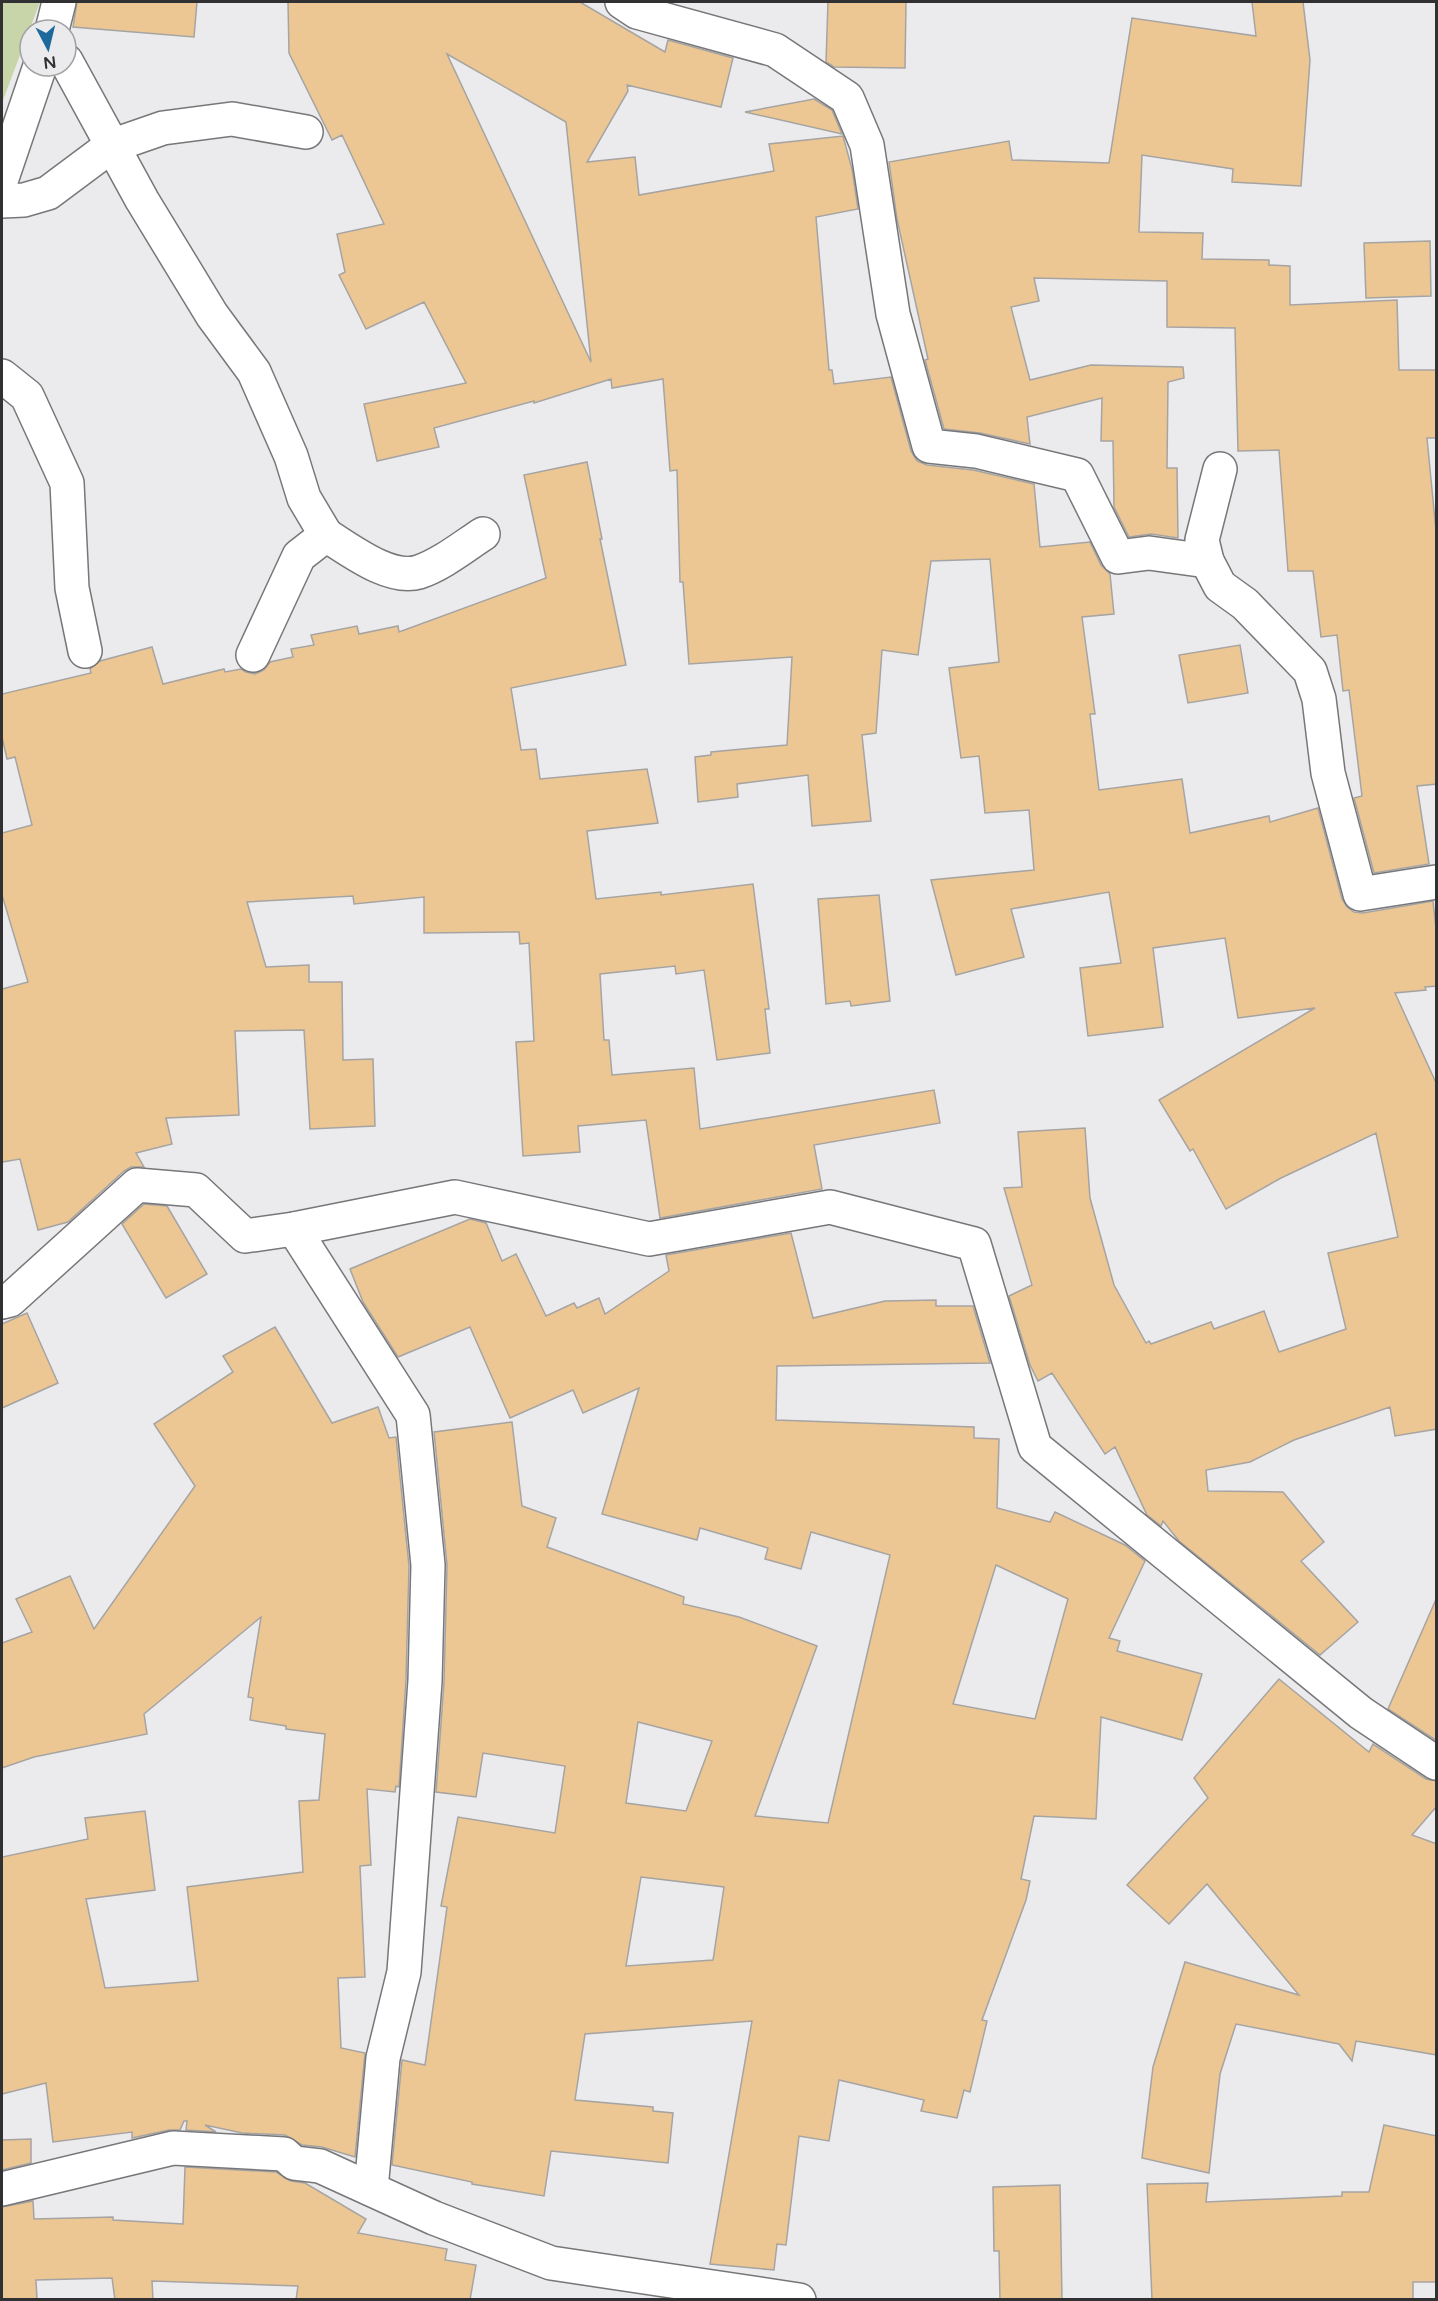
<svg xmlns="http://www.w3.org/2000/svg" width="1438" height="2301" viewBox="0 0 1438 2301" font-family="'Varela Round',sans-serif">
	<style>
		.green { fill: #c8d5a8 }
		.building { fill: #edc793; stroke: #a6a4a2; stroke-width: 1.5; fill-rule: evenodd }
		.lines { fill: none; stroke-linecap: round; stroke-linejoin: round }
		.minor-casing { stroke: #77777a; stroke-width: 36 }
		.minor { stroke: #fff; stroke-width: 33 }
	</style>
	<rect width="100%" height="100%" fill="#ebebee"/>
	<path class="green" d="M 2,2 L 40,2 L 2,103 Z"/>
	<g class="building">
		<path d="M 77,2 L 197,2 L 194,37 L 73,27 Z"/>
		<path d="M 288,2 L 580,2 L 665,52 L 668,40 L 733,58 L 721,107 L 627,85 L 628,91 L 587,162 L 635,157 L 639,195 L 774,171 L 769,144 L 843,136 L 852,169 L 858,209 L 816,217 L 829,370 L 832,370 L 834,384 L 891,377 L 911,451 L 917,461 L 927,465 L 973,470 L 1034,484 L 1040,547 L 1090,542 L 1101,565 L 1110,574 L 1114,614 L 1082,617 L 1095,714 L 1090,714 L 1099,790 L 1182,779 L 1190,833 L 1269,816 L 1270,822 L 1318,808 L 1342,899 L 1347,907 L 1354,912 L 1363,913 L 1433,901 L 1437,938 L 1437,986 L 1425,987 L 1426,990 L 1395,993 L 1437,1085 L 1437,1429 L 1395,1436 L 1390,1407 L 1294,1440 L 1250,1462 L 1206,1470 L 1208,1491 L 1283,1492 L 1324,1542 L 1301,1561 L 1358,1622 L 1320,1655 L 1179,1541 L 1163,1521 L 1161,1526 L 1147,1515 L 1115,1447 L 1105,1454 L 1052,1373 L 1038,1381 L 1030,1365 L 1009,1296 L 1032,1285 L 1004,1188 L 1022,1187 L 1018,1132 L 1085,1128 L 1090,1198 L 1114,1285 L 1146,1343 L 1149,1341 L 1151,1344 L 1211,1322 L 1214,1329 L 1264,1311 L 1279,1352 L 1346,1329 L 1328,1253 L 1398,1237 L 1376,1133 L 1281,1178 L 1226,1209 L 1193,1149 L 1190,1151 L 1159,1100 L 1315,1008 L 1238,1018 L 1225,938 L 1153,948 L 1163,1027 L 1088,1036 L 1080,968 L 1121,963 L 1109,892 L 1011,909 L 1024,957 L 956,975 L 931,880 L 1034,870 L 1029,810 L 985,813 L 979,756 L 961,758 L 949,668 L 999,662 L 990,559 L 931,561 L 918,655 L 882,650 L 876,733 L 862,735 L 871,821 L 812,826 L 808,775 L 737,784 L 738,797 L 698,802 L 695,757 L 711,755 L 711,752 L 787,745 L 792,657 L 689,664 L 683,582 L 680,582 L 677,470 L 670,471 L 663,379 L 612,388 L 611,379 L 534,403 L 534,401 L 434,428 L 439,447 L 377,461 L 364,404 L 466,383 L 424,302 L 366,329 L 339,275 L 345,272 L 337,234 L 384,224 L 342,135 L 332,140 L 289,53 ZM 447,54 L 566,122 L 591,362 Z"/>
		<path d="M 828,2 L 906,2 L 905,68 L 834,67 L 826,62 Z"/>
		<path d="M 1252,2 L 1303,2 L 1310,60 L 1301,186 L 1232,182 L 1233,169 L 1142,155 L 1139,232 L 1203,233 L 1202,259 L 1269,260 L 1269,265 L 1290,266 L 1290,305 L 1397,300 L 1399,370 L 1437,370 L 1437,438 L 1427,438 L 1437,541 L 1437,784 L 1417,786 L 1429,864 L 1374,873 L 1354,798 L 1362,796 L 1349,690 L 1343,691 L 1337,635 L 1321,637 L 1313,571 L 1288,571 L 1279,450 L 1238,451 L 1235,328 L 1167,327 L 1167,281 L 1034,278 L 1039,301 L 1011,307 L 1030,380 L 1091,365 L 1183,367 L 1184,378 L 1168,382 L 1167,468 L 1177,468 L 1178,538 L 1151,534 L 1129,537 L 1114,507 L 1113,441 L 1101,441 L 1102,398 L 1027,417 L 1030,444 L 980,433 L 944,429 L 925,360 L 928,359 L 897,219 L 889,162 L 1009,141 L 1012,160 L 1109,163 L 1132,18 L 1256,36 Z"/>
		<path d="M 814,99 L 832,110 L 842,134 L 745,112 Z"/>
		<path d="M 1430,241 L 1431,296 L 1366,298 L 1364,243 Z"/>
		<path d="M 587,462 L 602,539 L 600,539 L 626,665 L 511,688 L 521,750 L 536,749 L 540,779 L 647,769 L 658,823 L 587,831 L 596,899 L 661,892 L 661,895 L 753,884 L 769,1009 L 765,1009 L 770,1053 L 717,1060 L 704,970 L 676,974 L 675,966 L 600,974 L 604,1040 L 609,1040 L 612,1075 L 694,1068 L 700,1129 L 934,1090 L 940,1123 L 814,1145 L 822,1189 L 660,1218 L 646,1120 L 578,1126 L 580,1152 L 523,1156 L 516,1042 L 534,1041 L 529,943 L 520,944 L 519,932 L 424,933 L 424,897 L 354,904 L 353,896 L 247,902 L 266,967 L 309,965 L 309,982 L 342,982 L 343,1060 L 373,1059 L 375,1126 L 310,1129 L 304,1030 L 235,1031 L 239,1115 L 166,1118 L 172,1144 L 136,1153 L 144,1167 L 131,1167 L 124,1171 L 68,1222 L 38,1230 L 20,1159 L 2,1162 L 2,989 L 28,982 L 2,895 L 2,833 L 32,825 L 15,757 L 7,759 L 2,737 L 2,694 L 91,673 L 90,669 L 100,661 L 152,647 L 163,684 L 224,669 L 225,672 L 241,669 L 246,672 L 255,674 L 264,670 L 270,662 L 293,657 L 291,649 L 314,645 L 311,635 L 357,626 L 359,634 L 398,626 L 399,632 L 546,578 L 524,475 Z"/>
		<path d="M 1240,645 L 1248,693 L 1188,703 L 1179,655 Z"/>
		<path d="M 879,895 L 890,1001 L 851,1006 L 850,1001 L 826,1004 L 818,899 Z"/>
		<path d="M 144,1204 L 167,1206 L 207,1274 L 166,1298 L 122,1224 Z"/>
		<path d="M 470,1219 L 486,1223 L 502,1261 L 516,1254 L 546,1316 L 574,1303 L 577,1308 L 599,1298 L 605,1314 L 669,1271 L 666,1255 L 791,1233 L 813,1318 L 885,1301 L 936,1300 L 936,1306 L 973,1306 L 990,1363 L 777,1366 L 776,1420 L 974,1427 L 974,1438 L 999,1439 L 997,1508 L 1050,1522 L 1055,1512 L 1125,1545 L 1145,1561 L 1109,1638 L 1120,1641 L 1117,1651 L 1202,1674 L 1182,1740 L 1101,1717 L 1096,1819 L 1034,1816 L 1021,1879 L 1030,1881 L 1026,1900 L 982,2020 L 987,2021 L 970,2092 L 964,2090 L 957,2118 L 921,2111 L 924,2100 L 839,2080 L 829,2141 L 799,2136 L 786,2245 L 777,2244 L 774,2270 L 710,2264 L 752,2021 L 585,2034 L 575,2100 L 653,2107 L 653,2111 L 673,2113 L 668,2163 L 551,2151 L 544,2196 L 472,2184 L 472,2182 L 392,2165 L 402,2060 L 425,2065 L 447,1907 L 441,1906 L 458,1817 L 555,1833 L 565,1766 L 483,1753 L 476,1797 L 436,1792 L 444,1682 L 447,1565 L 434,1432 L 512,1422 L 522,1506 L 556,1518 L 547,1547 L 684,1597 L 683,1604 L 739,1617 L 817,1646 L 755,1816 L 828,1823 L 890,1555 L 811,1532 L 801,1569 L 765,1559 L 768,1548 L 700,1528 L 697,1540 L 602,1514 L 639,1388 L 583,1413 L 573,1390 L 510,1418 L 470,1327 L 398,1357 L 363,1302 L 350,1269 ZM 996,1565 L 1068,1599 L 1035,1719 L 953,1704 ZM 638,1722 L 712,1741 L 686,1811 L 626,1803 ZM 641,1877 L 724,1887 L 713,1960 L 626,1966 Z"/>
		<path d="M 27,1313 L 58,1383 L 2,1408 L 2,1324 Z"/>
		<path d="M 275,1327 L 332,1423 L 378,1407 L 389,1438 L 396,1437 L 409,1566 L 406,1680 L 399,1787 L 396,1786 L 395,1792 L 367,1789 L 371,1865 L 360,1866 L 365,1977 L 338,1978 L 341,2048 L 365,2053 L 355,2157 L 322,2147 L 302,2145 L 285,2135 L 242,2133 L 205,2125 L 216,2132 L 186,2130 L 187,2121 L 184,2121 L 180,2130 L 169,2130 L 132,2138 L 132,2132 L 53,2142 L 46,2083 L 2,2094 L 2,1857 L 88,1839 L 85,1818 L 145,1811 L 155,1890 L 86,1899 L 105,1988 L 198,1981 L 187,1887 L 303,1872 L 299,1801 L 319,1800 L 325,1734 L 286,1729 L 286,1726 L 250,1720 L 253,1698 L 248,1697 L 261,1617 L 144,1714 L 147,1734 L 34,1757 L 2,1768 L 2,1643 L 32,1632 L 16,1599 L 70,1576 L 94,1629 L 195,1486 L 154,1424 L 233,1372 L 223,1356 Z"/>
		<path d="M 1437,1597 L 1437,1741 L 1388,1709 Z"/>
		<path d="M 1279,1679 L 1369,1752 L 1373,1744 L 1426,1779 L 1437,1781 L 1437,1806 L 1412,1835 L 1437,1844 L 1437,2055 L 1356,2041 L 1352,2061 L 1339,2044 L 1236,2024 L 1220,2074 L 1209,2173 L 1142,2158 L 1153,2067 L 1185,1962 L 1299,1995 L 1207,1884 L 1169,1924 L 1127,1885 L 1208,1798 L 1194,1778 Z"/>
		<path d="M 1384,2125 L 1437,2136 L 1437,2282 L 1413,2282 L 1413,2300 L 1152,2300 L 1147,2184 L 1208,2183 L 1206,2202 L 1342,2196 L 1342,2192 L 1369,2192 Z"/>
		<path d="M 31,2139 L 31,2163 L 2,2170 L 2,2140 Z"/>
		<path d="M 185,2167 L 276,2172 L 291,2181 L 305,2183 L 366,2219 L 358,2233 L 447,2249 L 445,2260 L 476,2265 L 470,2300 L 296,2300 L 298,2286 L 152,2281 L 153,2300 L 115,2300 L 112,2278 L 36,2280 L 37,2300 L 2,2300 L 2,2207 L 33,2201 L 34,2219 L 113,2217 L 113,2220 L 183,2224 Z"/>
		<path d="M 1060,2185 L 1062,2300 L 1000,2300 L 999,2251 L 994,2251 L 993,2187 Z"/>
	</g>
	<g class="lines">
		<defs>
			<g id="minor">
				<path d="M 622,2 L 637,12 L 775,50 L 847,98 L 867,145 L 893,314 L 929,446 L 976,451 L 1077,475 L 1118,557 L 1149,553 L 1207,561"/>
				<path d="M 52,30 L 59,2"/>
				<path d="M 66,61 L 142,200 L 212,315 L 254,372 L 291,456 L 304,498 L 326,535 L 299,556 L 253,655"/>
				<path d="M 2,178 L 40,66"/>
				<path d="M 2,201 L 24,200 L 48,193 L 111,146 L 163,128 L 232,119 L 306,132"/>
				<path d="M 2,376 L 27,396 L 67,483 L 72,588 L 85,651"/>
				<path d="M 1220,469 L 1202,540 L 1207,561 L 1220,586 L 1245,604 L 1310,671 L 1319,699 L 1328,773 L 1360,894 L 1436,882"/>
				<path d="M 326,535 C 350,550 390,581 419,572 C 442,564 463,547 483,534"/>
				<path d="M 294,1229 L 413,1415 L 428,1565 L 425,1681 L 404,1972 L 383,2058 L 371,2189"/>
				<path d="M 2,1302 L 10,1300 L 137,1185 L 196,1190 L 245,1236 L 294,1229 L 455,1197 L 649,1239 L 830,1207 L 974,1244 L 1035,1447 L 1361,1713 L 1436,1763"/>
				<path d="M 2,2189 L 173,2148 L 284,2154 L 294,2163 L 320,2166 L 434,2218 L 551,2263 L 799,2300"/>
			</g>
		</defs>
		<use href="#minor" class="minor-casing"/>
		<use href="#minor" class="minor"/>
	</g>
	<rect width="1438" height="2301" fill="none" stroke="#313133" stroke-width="6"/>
	<g transform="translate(48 48) rotate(173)"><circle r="28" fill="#ebebee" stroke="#a1a1a3" stroke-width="1.5"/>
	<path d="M0-4.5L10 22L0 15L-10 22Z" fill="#1d699b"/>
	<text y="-9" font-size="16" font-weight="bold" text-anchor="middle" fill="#313133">N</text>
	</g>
</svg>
